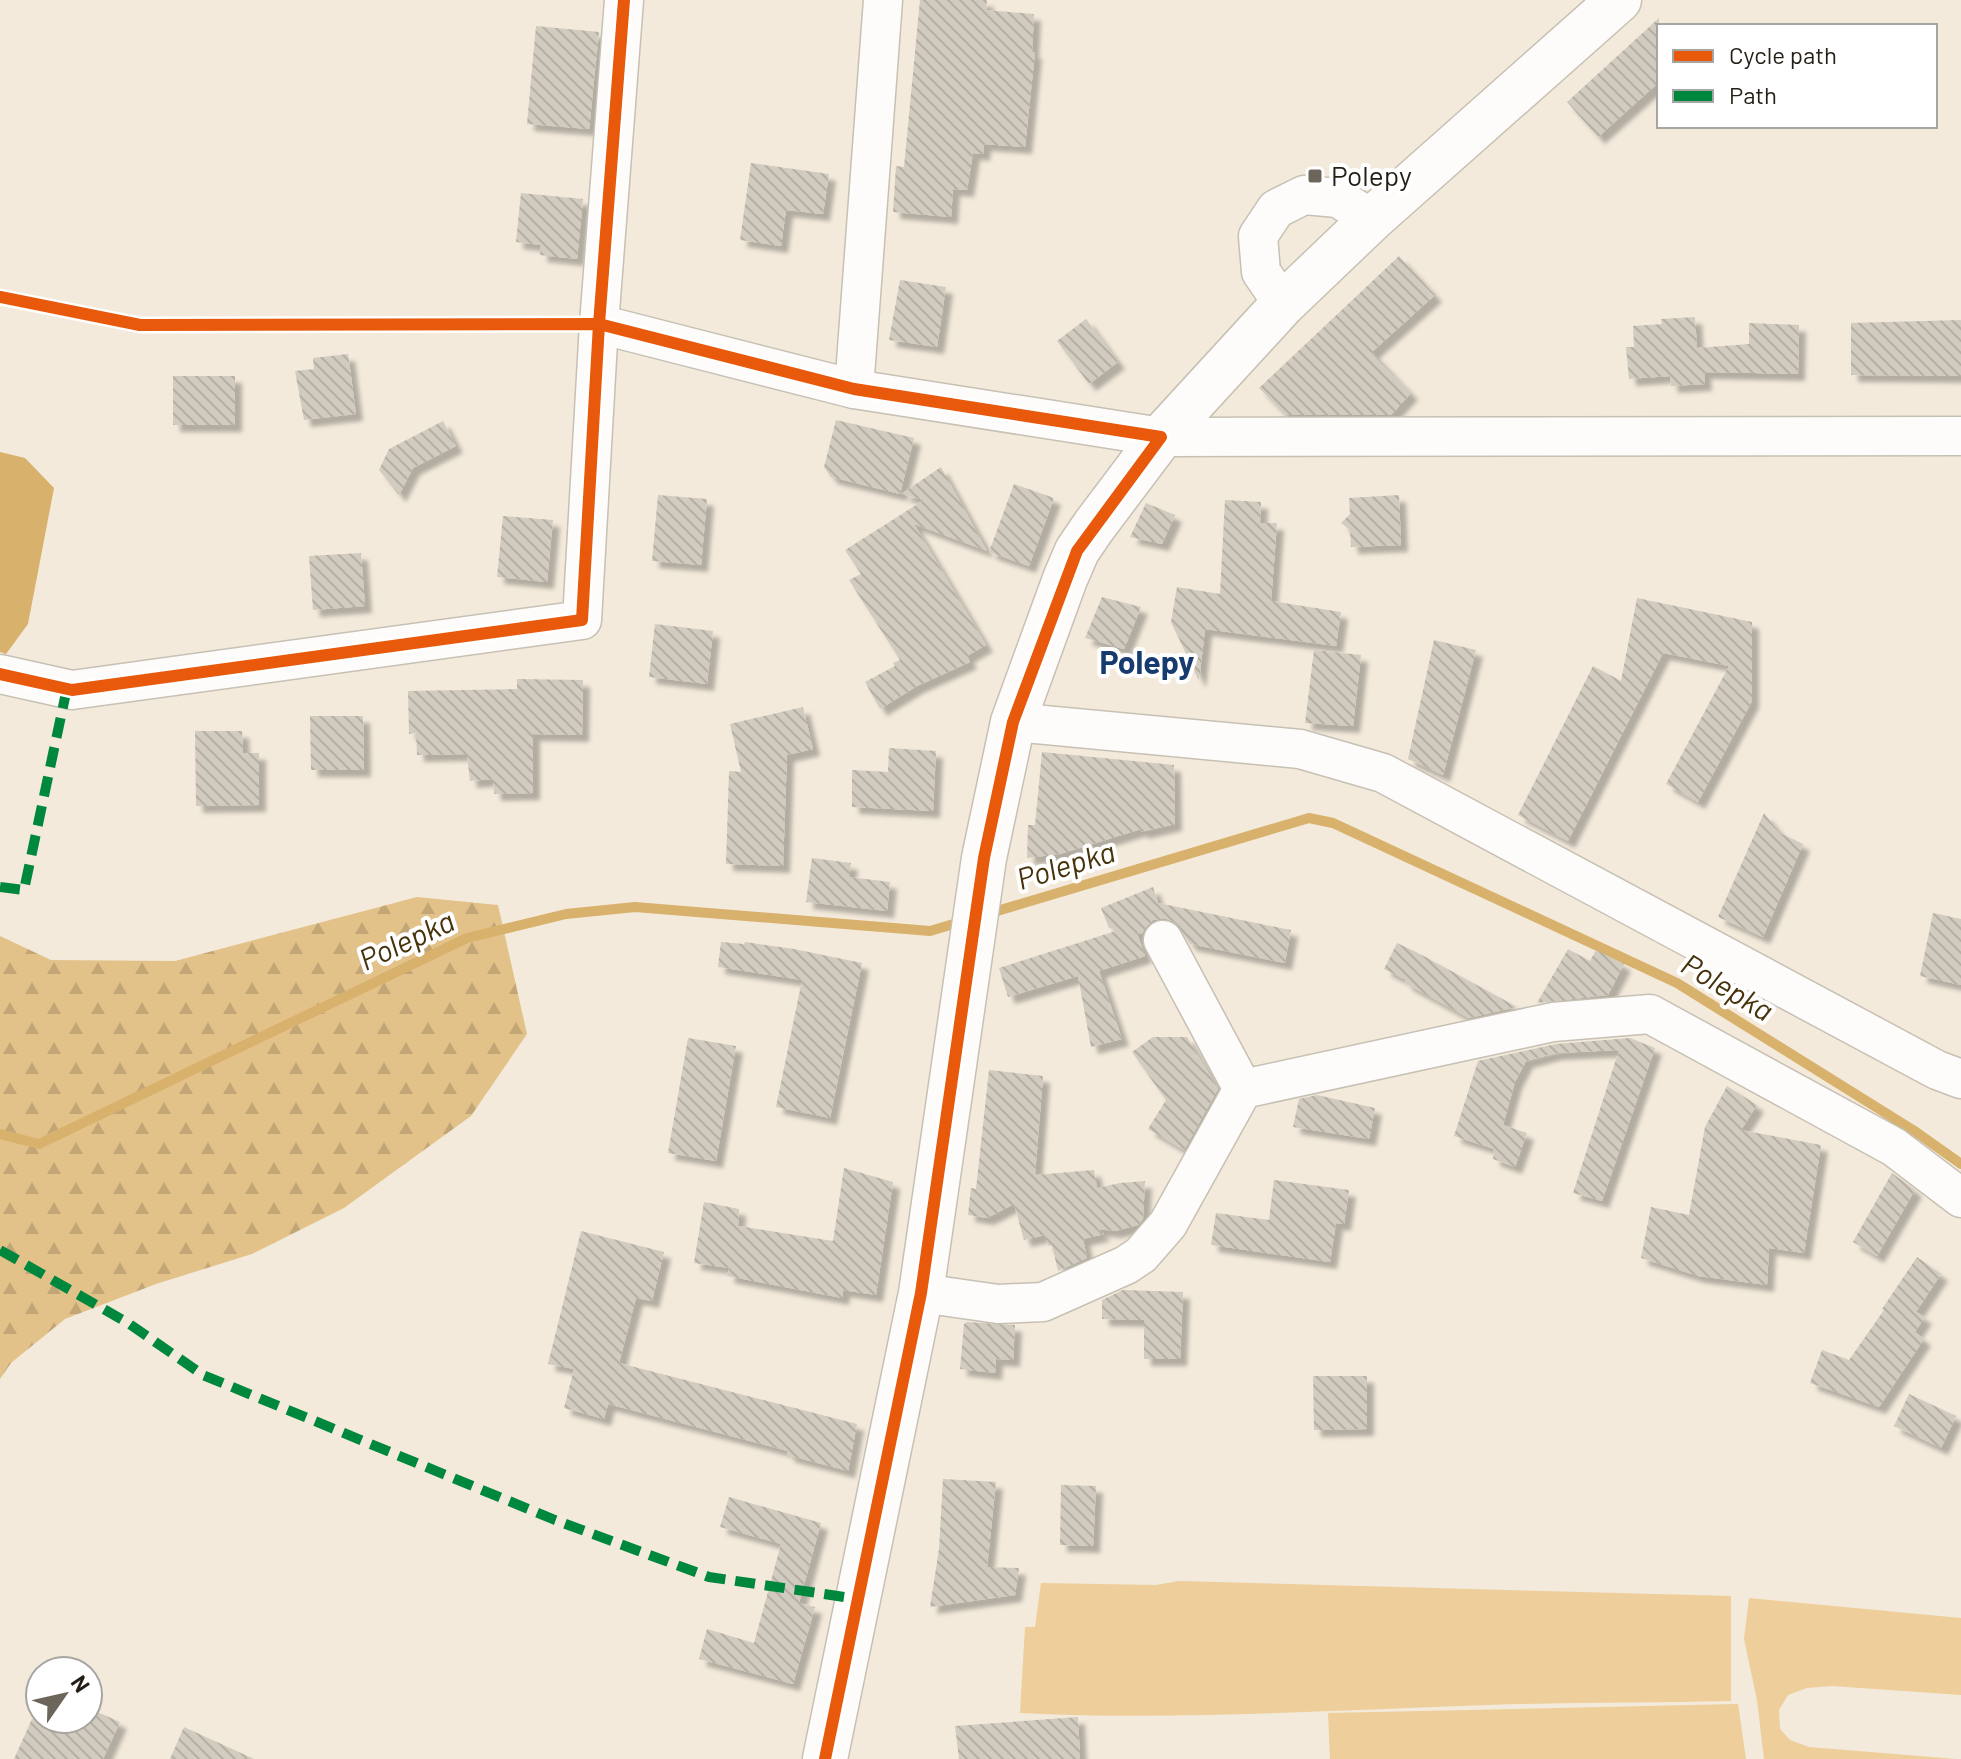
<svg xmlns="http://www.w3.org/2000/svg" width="1961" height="1759" viewBox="0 0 1961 1759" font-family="Barlow,sans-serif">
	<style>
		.green { fill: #eece9a }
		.forest { fill: url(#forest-firs) }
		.water { fill: #d8b16c }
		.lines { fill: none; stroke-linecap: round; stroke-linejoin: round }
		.stream { stroke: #d8b16c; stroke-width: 10 }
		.building { fill: url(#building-back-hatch); filter: url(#shadow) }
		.minor-casing { stroke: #c7c0b4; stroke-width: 41 }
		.tertiary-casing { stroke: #c7c0b4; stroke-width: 47 }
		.minor { stroke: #fdfcfa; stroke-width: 38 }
		.tertiary { stroke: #fdfcfa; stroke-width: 44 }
		.quiet { stroke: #00873e; stroke-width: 10; stroke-dasharray: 20 10; stroke-linecap: butt }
		.cycleway-casing { stroke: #fff; stroke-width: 17 }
		.cycleway { stroke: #e8590c; stroke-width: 12 }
		.poi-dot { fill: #6c655a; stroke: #fff; stroke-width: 3 }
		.labels { text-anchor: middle; stroke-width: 8; stroke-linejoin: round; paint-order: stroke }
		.poi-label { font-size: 28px; fill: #241e14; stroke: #fff; text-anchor: start }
		.water-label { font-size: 30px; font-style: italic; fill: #47320b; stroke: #fff }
		.quarter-label { font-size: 32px; font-weight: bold; fill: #173a6f; stroke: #fff }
	</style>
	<defs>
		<pattern id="forest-firs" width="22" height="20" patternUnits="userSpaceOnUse" patternTransform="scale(2)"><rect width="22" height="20" fill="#e3c28a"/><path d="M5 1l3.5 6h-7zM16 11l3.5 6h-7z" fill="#c3a676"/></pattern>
		<pattern id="building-back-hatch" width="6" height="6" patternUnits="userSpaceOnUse" patternTransform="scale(2)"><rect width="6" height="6" fill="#d2cbbf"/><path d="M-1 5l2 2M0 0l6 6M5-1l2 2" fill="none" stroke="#b4aea3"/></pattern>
		<filter id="shadow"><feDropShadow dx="7" dy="7" stdDeviation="2" flood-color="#0004"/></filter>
	</defs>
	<rect width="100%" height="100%" fill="#f3eadb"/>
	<g class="green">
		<path d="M 1179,1581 L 1731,1596 L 1731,1701 C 1650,1703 1569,1702 1488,1705 C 1332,1710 1176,1721 1020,1713 L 1025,1627 L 1035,1627 L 1041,1583 L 1156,1585 Z"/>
		<path d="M 1749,1598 L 1961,1618 L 1961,1695 L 1832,1686 L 1807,1688 L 1788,1695 L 1779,1710 L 1780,1729 L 1790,1740 L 1809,1747 L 1956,1759 L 1764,1759 L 1757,1700 L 1744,1639 Z"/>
		<path d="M 1738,1704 L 1746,1759 L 1330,1759 L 1328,1713 Z"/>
	</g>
	<path class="forest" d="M 417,897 L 498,905 L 527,1034 L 471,1116 L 344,1208 L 252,1254 L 156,1284 L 65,1319 L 11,1363 L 0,1379 L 0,936 L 51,960 L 175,961 Z"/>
	<path class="water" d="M 0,452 L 25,458 L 54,488 L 28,624 L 6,654 L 0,652 Z"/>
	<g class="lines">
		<g class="stream">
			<path d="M 987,914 L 1309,818 L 1333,823 L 1677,983 L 1916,1132 L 1961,1164"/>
			<path d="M 0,1134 L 39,1144 L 467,938 L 566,914 L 635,907 L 930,931 L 964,921"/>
		</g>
	</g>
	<g class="building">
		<path d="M 920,0 L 987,0 L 986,10 L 1034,14 L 1032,52 L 1035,52 L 1025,147 L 984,144 L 983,154 L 973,153 L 967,190 L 953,189 L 951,217 L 893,212 L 896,166 L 904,167 Z"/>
		<path d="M 1659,18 L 1659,82 L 1598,137 L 1567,102 Z"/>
		<path d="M 536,26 L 599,32 L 589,129 L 527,124 Z"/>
		<path d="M 751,163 L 829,174 L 823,214 L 786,210 L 781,246 L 740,240 Z"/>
		<path d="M 521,193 L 583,199 L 577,259 L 540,255 L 541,245 L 516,242 Z"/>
		<path d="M 1399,256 L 1435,295 L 1372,352 L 1411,393 L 1391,415 L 1285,415 L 1259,388 Z"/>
		<path d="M 900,280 L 946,287 L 937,347 L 889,340 Z"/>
		<path d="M 1695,317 L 1697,348 L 1749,344 L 1749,323 L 1799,325 L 1798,374 L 1704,372 L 1705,384 L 1671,386 L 1670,376 L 1629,379 L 1626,347 L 1634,347 L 1633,326 L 1662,324 L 1661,319 Z"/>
		<path d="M 1086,319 L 1118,362 L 1089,384 L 1057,341 Z"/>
		<path d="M 1961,320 L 1961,376 L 1851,375 L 1851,323 Z"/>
		<path d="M 348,354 L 356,414 L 304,420 L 295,371 L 314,369 L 313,358 Z"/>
		<rect x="173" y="376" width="62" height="49"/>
		<path d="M 836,420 L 914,438 L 900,494 L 831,477 L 824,467 Z"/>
		<path d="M 443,421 L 456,446 L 413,468 L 399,495 L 379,470 L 389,449 Z"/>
		<path d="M 941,467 L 987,551 L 914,524 L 986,645 L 967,656 L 970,662 L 917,686 L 880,709 L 865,682 L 895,666 L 893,663 L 900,660 L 849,580 L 861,574 L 845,550 L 924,500 L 901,494 Z"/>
		<path d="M 1014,484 L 1054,498 L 1029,566 L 989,552 Z"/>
		<path d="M 658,495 L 707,499 L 701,565 L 652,561 Z"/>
		<path d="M 1399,495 L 1401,545 L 1351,547 L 1350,530 L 1341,523 L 1350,514 L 1349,498 Z"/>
		<path d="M 1225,500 L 1261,502 L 1260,523 L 1277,523 L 1271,601 L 1341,612 L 1336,646 L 1205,629 L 1199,681 L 1171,622 L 1177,587 L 1220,594 Z"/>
		<path d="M 1146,503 L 1175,515 L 1162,544 L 1130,537 Z"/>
		<path d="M 503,516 L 553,520 L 547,582 L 497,577 Z"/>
		<path d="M 361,553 L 365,606 L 313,610 L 309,556 Z"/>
		<path d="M 1102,597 L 1141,607 L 1124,649 L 1085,638 Z"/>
		<path d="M 1637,598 L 1752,622 L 1752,701 L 1698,802 L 1666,784 L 1729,666 L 1663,653 L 1568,841 L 1518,815 L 1593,666 L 1621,681 Z"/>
		<path d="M 655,624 L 713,631 L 707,684 L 649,677 Z"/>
		<path d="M 1434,640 L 1476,650 L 1443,775 L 1408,759 Z"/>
		<path d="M 1314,650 L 1361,655 L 1353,726 L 1305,723 Z"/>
		<path d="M 517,679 L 583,680 L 582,735 L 533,734 L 533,793 L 494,794 L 493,779 L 470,781 L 467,754 L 417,755 L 416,733 L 409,734 L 408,691 L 517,689 Z"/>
		<path d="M 803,707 L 813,749 L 787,755 L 783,866 L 726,864 L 729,771 L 741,772 L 730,724 Z"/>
		<path d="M 310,716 L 363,716 L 364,770 L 311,770 Z"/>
		<path d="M 195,731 L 242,731 L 243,753 L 259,753 L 259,805 L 196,806 Z"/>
		<path d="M 889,748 L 936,751 L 933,811 L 852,807 L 852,770 L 888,772 Z"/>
		<path d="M 1042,752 L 1174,765 L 1175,824 L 1141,832 L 1141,829 L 1060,854 L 1027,858 L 1028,825 L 1035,825 Z"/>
		<path d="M 1764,813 L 1780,833 L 1803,844 L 1763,937 L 1718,917 Z"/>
		<path d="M 812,858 L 851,863 L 849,877 L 890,882 L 887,911 L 806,902 Z"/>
		<path d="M 1153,887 L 1158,903 L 1291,930 L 1285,963 L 1190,944 L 1175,922 L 1164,918 L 1153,920 L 1145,928 L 1142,934 L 1137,933 L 1145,956 L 1099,971 L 1122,1039 L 1091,1047 L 1078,976 L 1008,997 L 999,968 L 1119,930 L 1109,928 L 1101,908 Z"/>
		<path d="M 1933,913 L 1961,919 L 1961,985 L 1920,976 Z"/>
		<path d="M 721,942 L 744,944 L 745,942 L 794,949 L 862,963 L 830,1118 L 776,1107 L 802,980 L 718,967 Z"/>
		<path d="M 1397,943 L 1420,954 L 1517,1007 L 1469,1018 L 1405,983 L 1406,980 L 1384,969 Z"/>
		<path d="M 1568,949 L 1590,961 L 1596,950 L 1624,964 L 1608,995 L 1537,1003 Z"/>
		<path d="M 1153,1037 L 1187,1037 L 1218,1089 L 1184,1150 L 1148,1129 L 1166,1100 L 1132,1052 Z"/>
		<path d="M 688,1038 L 736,1046 L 716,1161 L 668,1153 Z"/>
		<path d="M 1630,1038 L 1655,1048 L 1602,1201 L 1573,1193 L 1619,1050 L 1555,1053 L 1526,1061 L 1515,1082 L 1503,1125 L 1527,1133 L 1515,1167 L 1493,1159 L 1494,1149 L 1454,1136 L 1478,1061 L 1556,1044 Z"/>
		<path d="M 989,1070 L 1043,1076 L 1035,1175 L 1094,1170 L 1097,1188 L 1120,1183 L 1145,1181 L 1143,1219 L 1138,1225 L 1115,1231 L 1097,1229 L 1104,1234 L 1083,1239 L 1087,1258 L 1058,1271 L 1052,1245 L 1048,1246 L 1045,1235 L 1024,1240 L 1014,1204 L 987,1218 L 968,1215 L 971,1188 L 976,1189 Z"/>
		<path d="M 1727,1086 L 1757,1105 L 1741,1130 L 1821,1145 L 1804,1253 L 1769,1248 L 1767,1285 L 1698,1276 L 1641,1258 L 1651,1207 L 1689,1215 L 1705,1127 Z"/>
		<path d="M 1317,1095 L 1375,1108 L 1369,1139 L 1293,1127 L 1299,1099 Z"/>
		<path d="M 844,1168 L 893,1182 L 876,1295 L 843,1290 L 842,1298 L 727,1276 L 729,1268 L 694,1263 L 704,1202 L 739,1209 L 738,1226 L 833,1241 Z"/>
		<path d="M 1892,1173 L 1915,1190 L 1877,1256 L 1853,1242 Z"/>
		<path d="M 1274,1180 L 1349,1190 L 1344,1224 L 1336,1223 L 1330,1262 L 1211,1245 L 1216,1213 L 1269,1220 Z"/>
		<path d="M 581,1231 L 664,1252 L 652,1301 L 636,1298 L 619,1363 L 857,1424 L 848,1471 L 787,1455 L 788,1451 L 608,1404 L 604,1419 L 564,1408 L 574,1369 L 548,1364 Z"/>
		<path d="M 1917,1257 L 1941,1274 L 1916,1312 L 1925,1317 L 1915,1332 L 1924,1339 L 1879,1407 L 1810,1383 L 1822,1350 L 1849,1360 L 1884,1310 L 1882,1309 Z"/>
		<path d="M 1123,1290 L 1183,1292 L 1180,1359 L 1144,1359 L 1144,1320 L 1102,1319 L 1102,1300 Z"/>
		<path d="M 967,1322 L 1015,1325 L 1013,1360 L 996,1359 L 995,1373 L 960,1369 L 964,1324 Z"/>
		<path d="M 1313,1376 L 1367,1376 L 1367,1429 L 1314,1430 Z"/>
		<path d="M 1909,1394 L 1956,1416 L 1941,1448 L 1894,1426 Z"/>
		<path d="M 943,1479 L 996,1482 L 987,1567 L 1019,1568 L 1015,1595 L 930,1607 L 939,1549 Z"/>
		<path d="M 1061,1485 L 1096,1486 L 1093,1546 L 1060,1545 Z"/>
		<path d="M 729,1497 L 821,1523 L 799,1603 L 815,1607 L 793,1684 L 699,1659 L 707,1629 L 754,1643 L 781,1544 L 720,1527 Z"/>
		<path d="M 95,1711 L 120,1722 L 103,1759 L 14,1759 L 32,1719 L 91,1719 Z"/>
		<path d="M 1078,1717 L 1080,1759 L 959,1759 L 955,1726 Z"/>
		<path d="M 184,1727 L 254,1759 L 170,1759 Z"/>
	</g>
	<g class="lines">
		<defs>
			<g id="minor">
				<path d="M 1283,304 L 1261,272 L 1258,236 L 1276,209 L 1304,195 L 1338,198 L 1372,219"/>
				<path d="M 599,324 L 854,389 L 1161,437 L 1961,436"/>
				<path d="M 854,389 L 883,0"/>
				<path d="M 0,674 L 72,690 L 582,620 L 599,324 L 624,0"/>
				<path d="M 1013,722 L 1300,749 L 1383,773 L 1937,1070 L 1961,1079"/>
				<path d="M 1163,940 L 1243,1089"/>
				<path d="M 921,1293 L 998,1304 L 1043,1302 L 1126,1265 L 1141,1255 L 1168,1224 L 1243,1089 L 1553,1022 L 1650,1014 L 1894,1147 L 1961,1198"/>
			</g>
			<path id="tertiary" d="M 825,1759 L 921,1293 L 984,858 L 1013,722 L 1065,579 L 1077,551 L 1094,526 L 1161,437 L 1283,304 L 1372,219 L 1619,0"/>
		</defs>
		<use href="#minor" class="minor-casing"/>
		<use href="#tertiary" class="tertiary-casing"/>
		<use href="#minor" class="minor"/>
		<use href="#tertiary" class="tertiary"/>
		<g class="quiet">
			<path d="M 0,887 L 24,890 L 67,688"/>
			<path d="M 0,1250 L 128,1323 L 203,1375 L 555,1520 L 709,1577 L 858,1599"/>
		</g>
		<defs>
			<g id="cycleway">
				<path d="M 0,297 L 140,325 L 599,324 L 854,389 L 1161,437 L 1077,551 L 1013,722 L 984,858 L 921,1293 L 825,1759"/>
				<path d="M 0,674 L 72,690 L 582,620 L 599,324 L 624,0"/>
			</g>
		</defs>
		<use href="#cycleway" class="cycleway-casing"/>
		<use href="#cycleway" class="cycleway"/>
	</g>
	<rect class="poi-dot" x="1307" y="168" width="16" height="16" rx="4"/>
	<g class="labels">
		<g class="poi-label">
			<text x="1331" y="186">Polepy</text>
		</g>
		<g class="water-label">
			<text transform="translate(1066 866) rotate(-17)" y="10">Polepka</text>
			<text transform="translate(407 941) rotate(-25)" y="10">Polepka</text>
			<text transform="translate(1727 988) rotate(31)" y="10">Polepka</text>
		</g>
		<g class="quarter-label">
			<text x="1147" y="674">Polepy</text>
		</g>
	</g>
	<rect x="1657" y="24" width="280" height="104" fill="#ffffff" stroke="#a7a5a1" stroke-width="2"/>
	<rect x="1673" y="50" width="40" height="12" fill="#e8590c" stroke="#a7a5a1" stroke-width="2"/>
	<text x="1729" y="64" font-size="24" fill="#241e14">Cycle path</text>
	<rect x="1673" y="90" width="40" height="12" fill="#00873e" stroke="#a7a5a1" stroke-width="2"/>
	<text x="1729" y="104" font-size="24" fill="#241e14">Path</text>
	<g transform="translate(64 1695) rotate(56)"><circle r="38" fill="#ffffff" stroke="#a7a5a1" stroke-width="2"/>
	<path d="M0-6L14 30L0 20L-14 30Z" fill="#6c655a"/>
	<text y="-12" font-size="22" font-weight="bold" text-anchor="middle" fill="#241e14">N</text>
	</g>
</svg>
